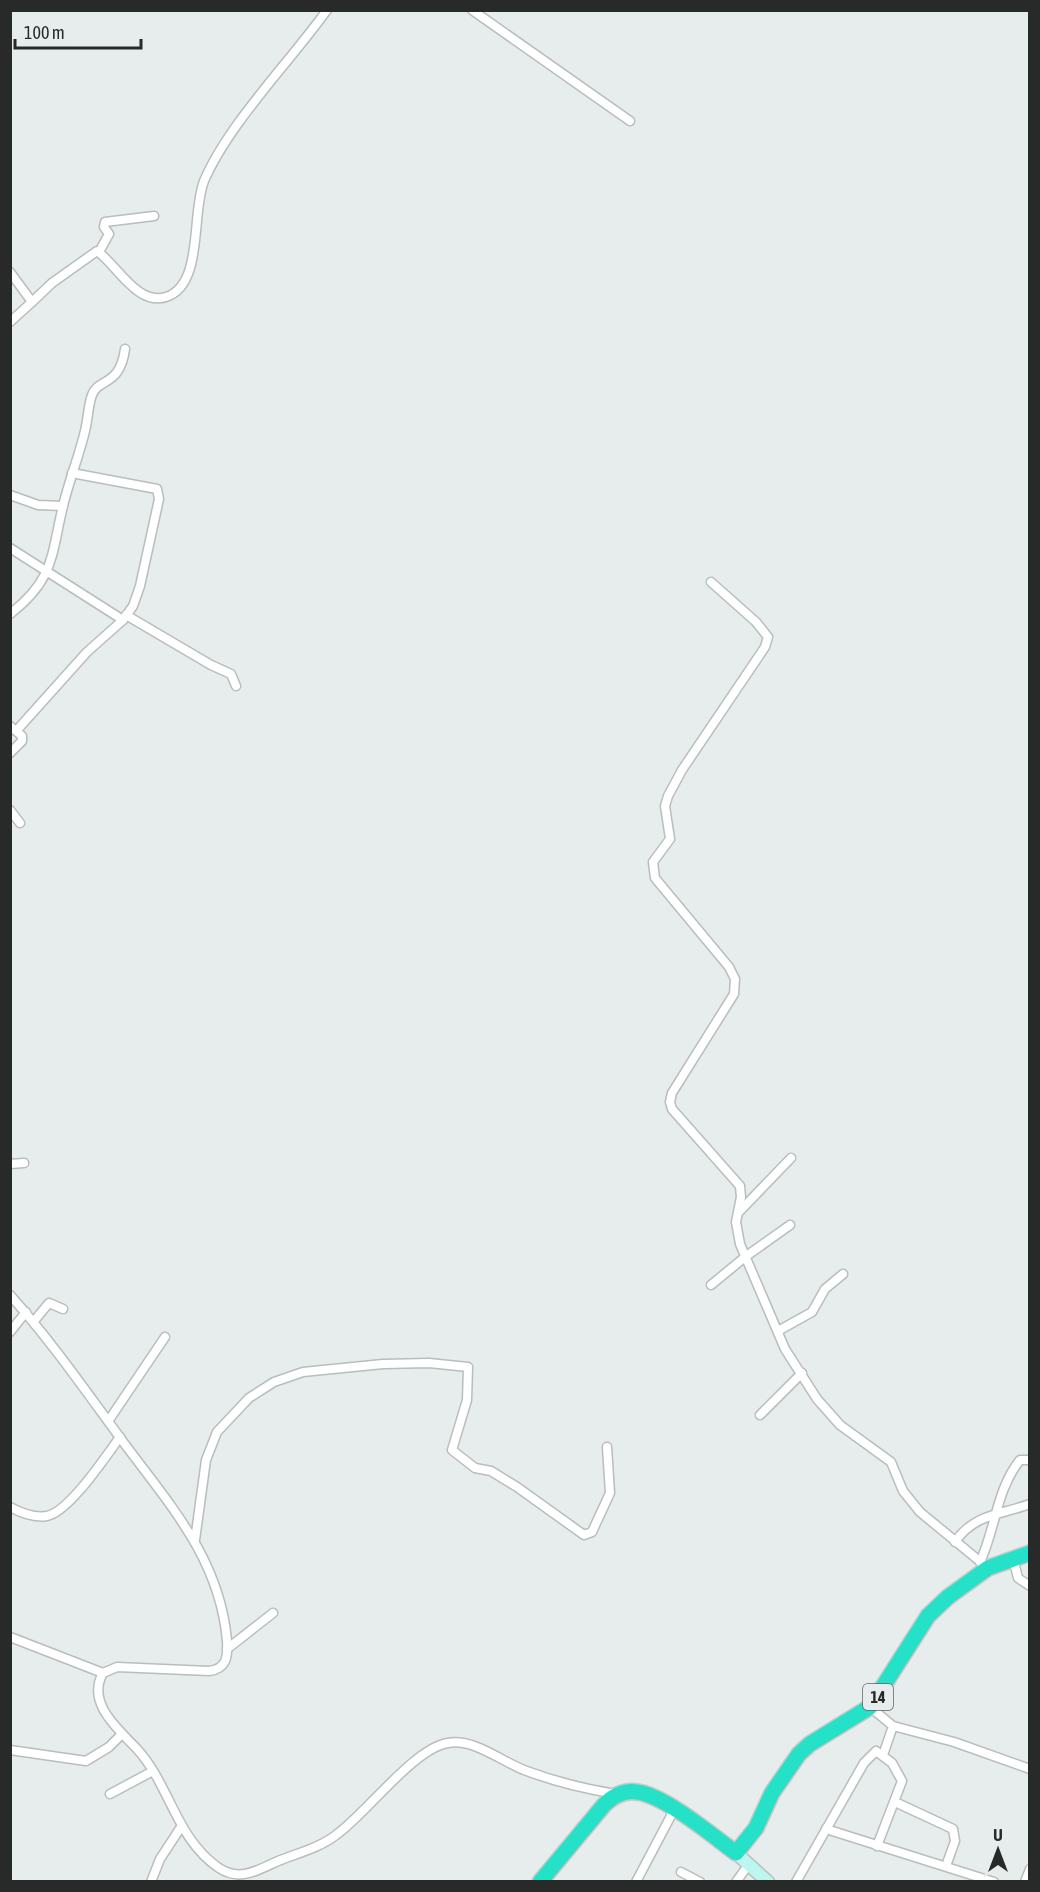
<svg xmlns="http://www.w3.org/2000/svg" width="1040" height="1892" viewBox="0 0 1040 1892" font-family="'Asap Condensed',sans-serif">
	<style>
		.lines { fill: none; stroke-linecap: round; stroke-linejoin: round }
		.street-casing { stroke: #b7bebd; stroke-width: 11 }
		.secondary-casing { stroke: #b7bebd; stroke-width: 15 }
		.highway-casing { stroke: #c7c8c7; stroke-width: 18 }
		.street { stroke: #fff; stroke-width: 8 }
		.secondary { stroke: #bdf6ee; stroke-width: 12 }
		.highway { stroke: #24e1c8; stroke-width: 15 }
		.labels { text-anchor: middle; stroke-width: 4.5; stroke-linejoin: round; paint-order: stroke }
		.shield { fill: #e6edec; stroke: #606464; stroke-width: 1.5 }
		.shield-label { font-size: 16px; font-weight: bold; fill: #272a29 }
	</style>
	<rect width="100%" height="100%" fill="#e6edec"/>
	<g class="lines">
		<defs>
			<g id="street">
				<path d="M 472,10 L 630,121"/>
				<path d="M 99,252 L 109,234 L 104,227 L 105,222 L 154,216"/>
				<path d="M 10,272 L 32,302 L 52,283 L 97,251 C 117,265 137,306 166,297 C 204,285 191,213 204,181 C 229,123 289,63 327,10"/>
				<path d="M 10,322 L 32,302"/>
				<path d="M 10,495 L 38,505 L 63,506"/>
				<path d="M 10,548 L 123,620"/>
				<path d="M 711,582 L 756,622 L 768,637 L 765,647 L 682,770 L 668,796 L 665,806 L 670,839 L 653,862 L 655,878 L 729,967 L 735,979 L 734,994 L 672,1093 L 670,1102 L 672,1109 L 740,1186 L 741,1197 L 736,1222 L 740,1244 L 785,1349 L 817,1399 L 840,1425 L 891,1462 L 903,1491 L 920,1512 L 988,1568"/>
				<path d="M 10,614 C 55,579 51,555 63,506 C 69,481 79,456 85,431 C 88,419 88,406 92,395 C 98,378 120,387 125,349"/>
				<path d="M 126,615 L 211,665 L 231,674 L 236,686"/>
				<path d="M 10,726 L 22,736 L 22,741 L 10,753"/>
				<path d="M 17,730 L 87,652 L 123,620 L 133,606 L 140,586 L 159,499 L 157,489 L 72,473"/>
				<path d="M 10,810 L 20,823"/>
				<path d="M 10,1164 L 24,1163"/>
				<path d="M 738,1213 L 791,1158"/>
				<path d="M 711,1285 L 745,1257 L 790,1225"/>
				<path d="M 10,1295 C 51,1341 85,1390 121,1439 C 168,1503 220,1558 227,1641 C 228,1656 227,1669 209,1671 L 117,1667 L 103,1673 C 86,1703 118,1729 137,1749 C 170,1785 176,1839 219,1868 C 240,1882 258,1870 278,1861 C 298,1853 319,1848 336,1835 C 366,1814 414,1748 448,1743 C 473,1738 501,1761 524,1770 C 553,1781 585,1789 616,1794"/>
				<path d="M 34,1321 L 49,1303 L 63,1309"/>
				<path d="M 778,1331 L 812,1312 L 825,1289 L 843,1274"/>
				<path d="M 10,1332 L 26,1312"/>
				<path d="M 760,1415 L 802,1373"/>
				<path d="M 109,1420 L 165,1337"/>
				<path d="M 10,1507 C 21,1513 35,1518 47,1516 C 69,1512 106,1456 120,1437"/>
				<path d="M 195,1540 L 206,1460 L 217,1432 L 249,1398 L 274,1382 L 303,1372 L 383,1364 L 429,1363 L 468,1367 L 467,1400 L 452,1450 L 475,1468 L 491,1471 L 517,1487 L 584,1535 L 592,1532 L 610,1493 L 607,1447"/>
				<path d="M 955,1542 C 974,1514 1000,1515 1030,1504"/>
				<path d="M 1013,1558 L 1018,1578 L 1030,1586"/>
				<path d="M 980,1562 C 996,1528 996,1490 1020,1460 L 1030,1460"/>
				<path d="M 10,1637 L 103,1673"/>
				<path d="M 227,1649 L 273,1613"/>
				<path d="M 870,1707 L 893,1726 L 883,1755"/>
				<path d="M 893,1726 L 954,1742 L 1030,1769"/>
				<path d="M 10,1750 L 86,1761 L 109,1747 L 122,1734"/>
				<path d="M 110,1794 L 153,1771"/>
				<path d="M 895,1802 L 953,1829 L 955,1841 L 946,1866"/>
				<path d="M 826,1829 L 994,1882"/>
				<path d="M 681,1872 L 700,1882"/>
				<path d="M 151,1882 L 160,1859 L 181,1827"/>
				<path d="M 636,1882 L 674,1810"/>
				<path d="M 736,1882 L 749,1864"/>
				<path d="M 796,1882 L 864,1763 L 876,1751 L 892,1763 L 902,1781 L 877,1846"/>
				<path d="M 1025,1882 L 1030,1869"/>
			</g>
			<path id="secondary" d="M 736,1853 L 768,1882"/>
			<path id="highway" d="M 540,1882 L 604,1805 C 613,1796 624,1790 637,1792 C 664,1795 713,1836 736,1853 L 756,1828 L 772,1793 L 799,1754 L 810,1744 L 870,1707 L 928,1616 L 948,1597 L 988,1568 L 1030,1553"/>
		</defs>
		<use href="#street" class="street-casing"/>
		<use href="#secondary" class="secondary-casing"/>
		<use href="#highway" class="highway-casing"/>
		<use href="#street" class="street"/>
		<use href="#secondary" class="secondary"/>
		<use href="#highway" class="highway"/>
	</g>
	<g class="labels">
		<rect class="shield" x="863" y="1684" width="30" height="26" rx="4.5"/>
		<g class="shield-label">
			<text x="878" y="1703">14</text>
		</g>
	</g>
	<rect width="1040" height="1892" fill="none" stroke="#272a29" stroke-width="24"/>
	<g transform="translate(998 1850)" stroke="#e6edec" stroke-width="4.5" paint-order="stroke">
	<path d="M0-4.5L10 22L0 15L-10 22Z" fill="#272a29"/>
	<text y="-9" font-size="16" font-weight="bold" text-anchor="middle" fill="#272a29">U</text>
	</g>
	<path d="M15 39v9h126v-9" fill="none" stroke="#272a29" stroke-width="3"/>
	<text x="24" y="39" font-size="18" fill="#272a29" stroke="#e6edec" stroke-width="4.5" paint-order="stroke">100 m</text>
</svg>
